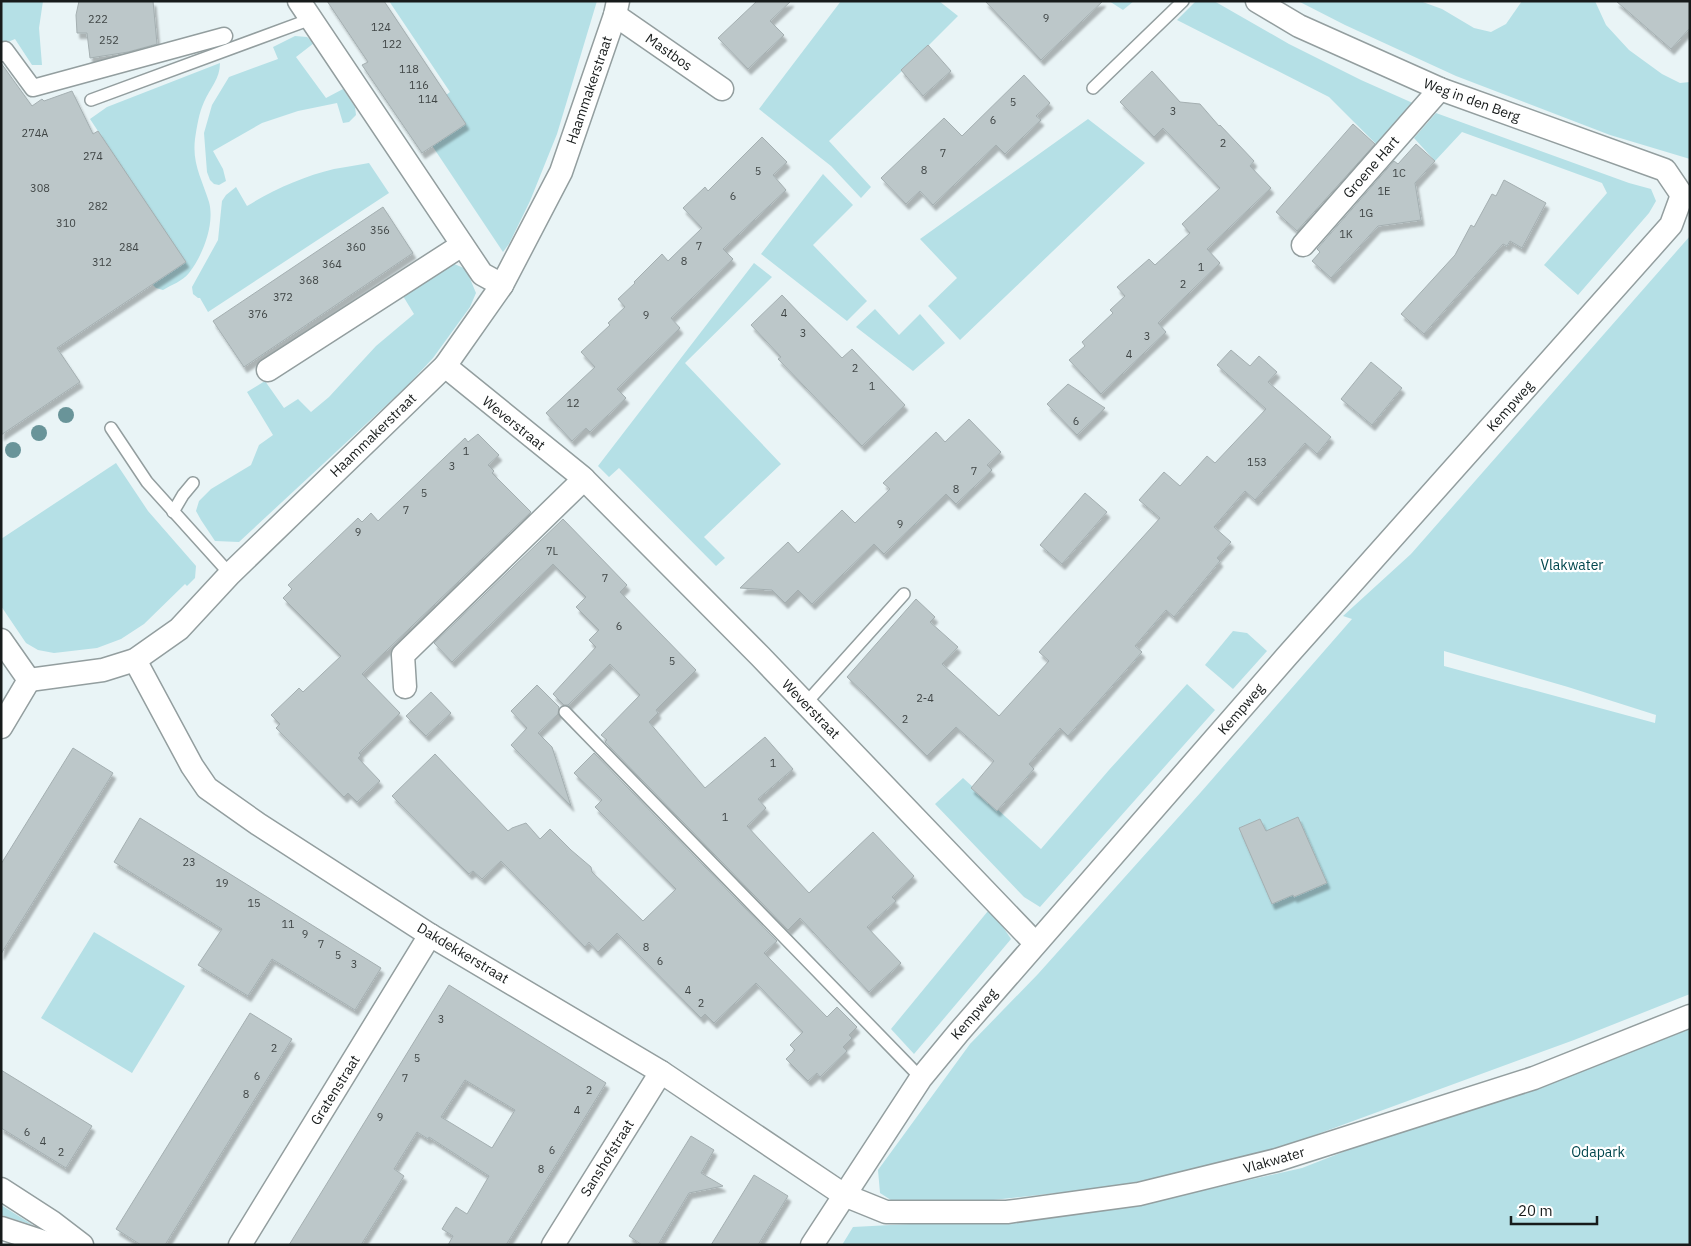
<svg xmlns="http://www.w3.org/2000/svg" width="1691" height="1246" viewBox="0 0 1691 1246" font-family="'IBM Plex Sans',sans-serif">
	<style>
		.green { fill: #b5e0e6; fill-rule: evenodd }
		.building { fill: #bcc7c9; stroke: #a4afb1; fill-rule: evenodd; filter: url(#shadow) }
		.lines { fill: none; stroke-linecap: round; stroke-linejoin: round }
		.service-casing { stroke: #939e9f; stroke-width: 14 }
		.pedestrian-casing { stroke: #939e9f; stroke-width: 19 }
		.minor-casing { stroke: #939e9f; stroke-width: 25 }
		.service { stroke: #fff; stroke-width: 11 }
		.pedestrian { stroke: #fff; stroke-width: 16 }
		.minor { stroke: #fff; stroke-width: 22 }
		.tree { fill: #699499 }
		.labels { text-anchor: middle; stroke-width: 4.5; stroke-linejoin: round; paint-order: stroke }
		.number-label { font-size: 11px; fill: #404646 }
		.street-label { font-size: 14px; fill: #171b1b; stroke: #fff }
		.park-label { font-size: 14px; fill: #00464d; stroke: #fff }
	</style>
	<defs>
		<filter id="shadow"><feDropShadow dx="3" dy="5.5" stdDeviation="1" flood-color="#0004"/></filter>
	</defs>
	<rect width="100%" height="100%" fill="#e9f4f6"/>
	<g class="green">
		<path d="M 1,1 L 43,1 L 39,28 L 42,65 L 32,65 L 15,39 L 1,45 Z"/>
		<path d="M 389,1 L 597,1 L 557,134 L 530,201 L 509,244 L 503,252 L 415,120 L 450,92 Z"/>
		<path d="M 841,1 L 939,1 L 958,16 L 928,46 L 829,141 L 871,187 L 861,198 L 831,166 L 759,109 Z"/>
		<path d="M 1109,1 L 1134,1 L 1123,10 Z"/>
		<path d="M 1196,1 L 1214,1 L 1289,44 L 1361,80 L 1415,104 L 1377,145 L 1329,97 L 1177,20 Z"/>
		<path d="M 1298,1 L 1420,1 L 1442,9 L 1474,28 L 1491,32 L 1506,24 L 1522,1 L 1595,1 L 1606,25 L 1629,50 L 1662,74 L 1680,83 L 1690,82 L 1690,159 L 1610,135 L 1456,76 L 1345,25 Z"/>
		<path d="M 295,36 L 307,37 L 314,43 L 296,57 L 326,98 L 343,89 L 355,107 L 356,115 L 349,122 L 343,123 L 337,103 L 298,111 L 262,123 L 213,151 L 223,169 L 226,181 L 219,185 L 214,184 L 210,180 L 207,172 L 204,133 L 212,105 L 229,77 L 278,59 L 273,47 Z"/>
		<path d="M 220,63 C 220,79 210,88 204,102 C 199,113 197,126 195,139 C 192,164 202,179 209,202 C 215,224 203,255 189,273 C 183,281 171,285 163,290 L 156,288 L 152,284 L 185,262 L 90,119 L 107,107 Z"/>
		<path d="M 1436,113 L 1629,183 L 1651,189 L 1656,201 L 1649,213 L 1578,295 L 1544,265 L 1607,193 L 1602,183 L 1462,132 L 1435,161 L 1414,138 Z"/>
		<path d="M 1088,119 L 1145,163 L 960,340 L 928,306 L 957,278 L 920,239 Z"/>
		<path d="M 369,163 L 389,193 L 208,312 L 200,298 L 198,298 L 193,294 L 192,287 L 218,240 L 222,201 L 226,195 L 236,187 L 247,206 C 273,190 304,176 334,169 C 346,167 358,165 369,163 Z"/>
		<path d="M 823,174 L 853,205 L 813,245 L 867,301 L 847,321 L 761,254 Z"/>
		<path d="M 1690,236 L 1690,994 L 1574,1040 L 1285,1146 L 1214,1171 L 1129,1185 L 975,1202 L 894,1202 L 880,1193 L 878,1170 L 970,1044 L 1038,974 L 1201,792 L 1352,619 L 1343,616 L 1411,554 ZM 1444,651 L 1568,687 L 1656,715 L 1655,723 L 1444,666 Z"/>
		<path d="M 452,263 L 466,269 L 476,293 L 470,307 L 433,358 L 407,386 L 239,542 L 215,541 L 201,520 L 196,511 L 199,501 L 211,489 L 251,465 L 259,445 L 273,435 L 247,392 L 265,381 L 284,408 L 298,399 L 311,412 L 329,397 L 376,346 L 414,314 L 403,296 Z"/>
		<path d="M 754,263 L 772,277 L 685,363 L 781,464 L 704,537 L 725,558 L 716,566 L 619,468 L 609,477 L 598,466 Z"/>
		<path d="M 875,309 L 899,335 L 920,314 L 945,343 L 913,371 L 856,327 Z"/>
		<path d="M 116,463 L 148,511 L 196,566 L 195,578 L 187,586 L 185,584 L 144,624 L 121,639 L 97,648 L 54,653 L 38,650 L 26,643 L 1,606 L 1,539 Z"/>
		<path d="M 1233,631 L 1247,633 L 1267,651 L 1233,689 L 1205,665 Z"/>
		<path d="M 1187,684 L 1215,710 L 1040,907 L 1024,897 L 935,804 L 963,778 L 1041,849 L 1109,770 Z"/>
		<path d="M 988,911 L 999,921 L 1011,939 L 914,1054 L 891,1029 Z"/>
		<path d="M 94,932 L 185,986 L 132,1073 L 41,1018 Z"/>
		<path d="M 1690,1017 L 1690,1245 L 842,1245 L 853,1227 L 1060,1216 L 1128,1207 L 1302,1168 Z"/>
		<path d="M 1,1205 L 33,1225 L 1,1215 Z"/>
	</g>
	<g class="building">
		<path d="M 79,1 L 153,1 L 157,44 L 128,52 L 90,58 L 87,33 L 77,33 L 76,15 Z"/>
		<path d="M 327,1 L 384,1 L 466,124 L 422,153 L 362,65 L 368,62 Z"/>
		<path d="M 757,1 L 791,1 L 770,21 L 784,35 L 748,69 L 718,38 Z"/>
		<path d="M 985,1 L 1103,1 L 1041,60 Z"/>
		<path d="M 1616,1 L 1690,1 L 1690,28 L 1671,49 Z"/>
		<path d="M 928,45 L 951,71 L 923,96 L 901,70 Z"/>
		<path d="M 1,63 L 32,106 L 42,99 L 44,101 L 72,91 L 93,134 L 98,131 L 186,262 L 57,348 L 80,382 L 1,435 Z"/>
		<path d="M 1152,71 L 1180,102 L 1200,104 L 1219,126 L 1220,125 L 1254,161 L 1250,166 L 1271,188 L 1207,249 L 1220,263 L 1158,323 L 1166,332 L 1101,394 L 1069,360 L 1085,346 L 1082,342 L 1113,313 L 1110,310 L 1125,296 L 1117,287 L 1149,259 L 1155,265 L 1190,233 L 1182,224 L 1220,188 L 1163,128 L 1154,137 L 1120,102 Z"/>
		<path d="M 1024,75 L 1050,103 L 1036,116 L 1041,120 L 1005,154 L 996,145 L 933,205 L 920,191 L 906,204 L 881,178 L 944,118 L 962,136 Z"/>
		<path d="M 1353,124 L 1375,144 L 1297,231 L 1276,212 Z"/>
		<path d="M 762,137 L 787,162 L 773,175 L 786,190 L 723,249 L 733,259 L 671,318 L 680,328 L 617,389 L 626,398 L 590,432 L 586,428 L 572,441 L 546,413 L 595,367 L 581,352 L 610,325 L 608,323 L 625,307 L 618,299 L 635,283 L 634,282 L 662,254 L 668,261 L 702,228 L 683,208 L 705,187 L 708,191 Z"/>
		<path d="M 1416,144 L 1435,161 L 1415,183 L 1421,220 L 1378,226 L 1331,278 L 1312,261 L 1320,252 L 1317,249 L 1394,161 L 1398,164 Z"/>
		<path d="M 1504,180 L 1546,203 L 1522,248 L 1510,241 L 1507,246 L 1503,244 L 1424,334 L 1401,314 L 1455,255 L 1471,225 L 1474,227 L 1492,194 L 1496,196 Z"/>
		<path d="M 383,207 L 413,253 L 244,367 L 213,321 Z"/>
		<path d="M 782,295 L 842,358 L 852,349 L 905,405 L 862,446 L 778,359 L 781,357 L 751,325 Z"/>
		<path d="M 1231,350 L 1250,366 L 1259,356 L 1277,372 L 1268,382 L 1331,437 L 1317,454 L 1305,443 L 1255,500 L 1245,491 L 1214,527 L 1231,542 L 1217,558 L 1220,561 L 1174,617 L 1166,610 L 1135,646 L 1142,652 L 1068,736 L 1060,728 L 1029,764 L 1034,769 L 997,811 L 971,788 L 994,761 L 956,727 L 927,756 L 866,695 L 847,677 L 916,599 L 935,617 L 930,622 L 958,647 L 942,664 L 999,716 L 1049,661 L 1039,652 L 1160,518 L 1139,500 L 1164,472 L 1180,486 L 1207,456 L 1215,463 L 1266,409 L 1217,365 Z"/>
		<path d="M 1371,362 L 1402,388 L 1372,425 L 1341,399 Z"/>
		<path d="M 1068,384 L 1105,408 L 1077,435 L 1047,404 Z"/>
		<path d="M 969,419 L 1001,452 L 987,465 L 992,470 L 956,504 L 946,494 L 884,554 L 874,544 L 812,604 L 798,590 L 785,603 L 772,590 L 740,588 L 788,542 L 798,553 L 842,510 L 855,523 L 890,489 L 883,483 L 936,432 L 945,442 Z"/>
		<path d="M 478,434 L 499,455 L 488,465 L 494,471 L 492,473 L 531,512 L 362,674 L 400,713 L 359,753 L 361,755 L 358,758 L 380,781 L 357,802 L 348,793 L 344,797 L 276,728 L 280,724 L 271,715 L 294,693 L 299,688 L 303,692 L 341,656 L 283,598 L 292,589 L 288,585 L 358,518 L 362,522 L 371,513 L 378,521 L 465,438 L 468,442 Z"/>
		<path d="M 1085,493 L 1107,512 L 1062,564 L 1040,545 Z"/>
		<path d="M 563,519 L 627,585 L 620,592 L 696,670 L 656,710 L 658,713 L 649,722 L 705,788 L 765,737 L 793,769 L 758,799 L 766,808 L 747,826 L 809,893 L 873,832 L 914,876 L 892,897 L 896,901 L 867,927 L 901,963 L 869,992 L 800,918 L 788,930 L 605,742 L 607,740 L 601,735 L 640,695 L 610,664 L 568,705 L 564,705 L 553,694 L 596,647 L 589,640 L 599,630 L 576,607 L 586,597 L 553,564 L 452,662 L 434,643 Z"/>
		<path d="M 537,685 L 559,707 L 558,714 L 538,733 L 552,747 L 571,806 L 511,745 L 527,728 L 511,711 Z"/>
		<path d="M 431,692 L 451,713 L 426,736 L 406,716 Z"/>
		<path d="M 73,748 L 113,773 L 1,954 L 1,864 Z"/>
		<path d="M 594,753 L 777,941 L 764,953 L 827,1017 L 837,1007 L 857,1027 L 849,1035 L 852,1038 L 843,1047 L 847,1051 L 820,1077 L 817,1073 L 808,1081 L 786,1059 L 795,1050 L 790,1045 L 803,1032 L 756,983 L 714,1023 L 705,1014 L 701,1018 L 617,933 L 598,952 L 589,942 L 585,947 L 501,861 L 482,879 L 473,871 L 469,874 L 392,796 L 435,754 L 508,831 L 512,828 L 526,823 L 540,839 L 550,829 L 571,850 L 591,867 L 592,872 L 643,921 L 676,889 L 595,807 L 602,800 L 574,773 Z"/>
		<path d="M 1298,817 L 1327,883 L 1294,897 L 1293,895 L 1272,904 L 1239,828 L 1260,819 L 1266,831 Z"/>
		<path d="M 140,818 L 381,968 L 355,1010 L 272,959 L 248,996 L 198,965 L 222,929 L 114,862 Z"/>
		<path d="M 449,985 L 606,1083 L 557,1163 L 506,1245 L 448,1245 L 453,1236 L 442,1229 L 448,1219 L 456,1207 L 467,1214 L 489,1176 L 429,1137 L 428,1139 L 417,1132 L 394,1169 L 404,1176 L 361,1245 L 289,1245 ZM 465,1080 L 515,1110 L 492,1148 L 441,1117 Z"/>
		<path d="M 250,1013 L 292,1039 L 165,1245 L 141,1245 L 116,1229 Z"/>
		<path d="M 1,1070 L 92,1126 L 66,1168 L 1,1128 Z"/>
		<path d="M 691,1136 L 714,1150 L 701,1173 L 723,1186 L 689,1193 L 658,1245 L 642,1245 L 629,1236 Z"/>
		<path d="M 754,1175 L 788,1196 L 758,1245 L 711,1245 Z"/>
	</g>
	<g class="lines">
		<defs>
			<g id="service">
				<path d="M 1093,88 L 1183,1"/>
				<path d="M 91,100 L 311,19"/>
				<path d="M 111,428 L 147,482 L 230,574"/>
				<path d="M 173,512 L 183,495 L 193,483"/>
				<path d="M 806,703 L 904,594"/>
				<path d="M 565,712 L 921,1078"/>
			</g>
			<path id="pedestrian" d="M 1,53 L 5,50 L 33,88 L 224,36"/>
			<g id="minor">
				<path d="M 299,1 L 482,274 L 502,285"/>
				<path d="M 1257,1 L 1299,26 L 1440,89 L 1665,170 L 1682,195"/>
				<path d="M 615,15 L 722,89"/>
				<path d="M 1303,245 L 1440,89"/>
				<path d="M 445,366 L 582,477 L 760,656 L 1035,943"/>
				<path d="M 268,370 L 462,245"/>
				<path d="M 1,640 L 29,680 L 1,727"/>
				<path d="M 135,660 L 192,766 L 207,788 L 258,824 L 430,935 L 661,1072 L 844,1195 L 886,1212 L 1007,1212 L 1139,1194 L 1277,1160 L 1534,1078 L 1690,1016"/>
				<path d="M 29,680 L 103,670 L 135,660 L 179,629 L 230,574 L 445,366 L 502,285 L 561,172 L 615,15 L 618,1"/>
				<path d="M 405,687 L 403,655 L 584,479"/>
				<path d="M 1,1189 L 52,1222 L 82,1245"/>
				<path d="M 1,1228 L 53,1245"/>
				<path d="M 240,1245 L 430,935"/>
				<path d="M 553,1245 L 661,1072"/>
				<path d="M 812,1245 L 921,1078 L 959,1032 L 1287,656 L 1671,225 L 1682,195"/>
			</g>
		</defs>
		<use href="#service" class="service-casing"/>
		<use href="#pedestrian" class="pedestrian-casing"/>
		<use href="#minor" class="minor-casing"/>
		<use href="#service" class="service"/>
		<use href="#pedestrian" class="pedestrian"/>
		<use href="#minor" class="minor"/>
	</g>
	<g class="tree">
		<circle cx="66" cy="415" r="8"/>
		<circle cx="39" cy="433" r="8"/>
		<circle cx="13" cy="450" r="8"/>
	</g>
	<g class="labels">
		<g class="number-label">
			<text x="1046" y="22">9</text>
			<text x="98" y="23">222</text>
			<text x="381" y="31">124</text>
			<text x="109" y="44">252</text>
			<text x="392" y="48">122</text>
			<text x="409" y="73">118</text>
			<text x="419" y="89">116</text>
			<text x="428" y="103">114</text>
			<text x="1013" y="106">5</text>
			<text x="1173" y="115">3</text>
			<text x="993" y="124">6</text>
			<text x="35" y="137">274A</text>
			<text x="1223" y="147">2</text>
			<text x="943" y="157">7</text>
			<text x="93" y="160">274</text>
			<text x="924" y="174">8</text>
			<text x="758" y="175">5</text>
			<text x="1399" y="177">1C</text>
			<text x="40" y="192">308</text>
			<text x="1384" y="195">1E</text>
			<text x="733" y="200">6</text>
			<text x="98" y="210">282</text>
			<text x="1366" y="217">1G</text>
			<text x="66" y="227">310</text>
			<text x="380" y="234">356</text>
			<text x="1346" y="238">1K</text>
			<text x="699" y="250">7</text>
			<text x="129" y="251">284</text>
			<text x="356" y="251">360</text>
			<text x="684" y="265">8</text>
			<text x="102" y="266">312</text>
			<text x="332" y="268">364</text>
			<text x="1201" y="271">1</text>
			<text x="309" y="284">368</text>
			<text x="1183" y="288">2</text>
			<text x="283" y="301">372</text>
			<text x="784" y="317">4</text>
			<text x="258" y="318">376</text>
			<text x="646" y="319">9</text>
			<text x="803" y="337">3</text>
			<text x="1147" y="340">3</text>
			<text x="1129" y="358">4</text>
			<text x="855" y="372">2</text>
			<text x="872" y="390">1</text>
			<text x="573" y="407">12</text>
			<text x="1076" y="425">6</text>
			<text x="466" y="455">1</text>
			<text x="1257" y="466">153</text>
			<text x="452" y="470">3</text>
			<text x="974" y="475">7</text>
			<text x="956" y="493">8</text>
			<text x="424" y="497">5</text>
			<text x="406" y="514">7</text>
			<text x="900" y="528">9</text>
			<text x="358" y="536">9</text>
			<text x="552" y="555">7L</text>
			<text x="605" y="582">7</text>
			<text x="619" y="630">6</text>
			<text x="672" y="665">5</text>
			<text x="925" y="702">2-4</text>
			<text x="905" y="723">2</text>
			<text x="773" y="767">1</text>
			<text x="725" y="821">1</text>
			<text x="189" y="866">23</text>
			<text x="222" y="887">19</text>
			<text x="254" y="907">15</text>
			<text x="288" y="928">11</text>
			<text x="305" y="938">9</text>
			<text x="321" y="948">7</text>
			<text x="646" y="951">8</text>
			<text x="338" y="959">5</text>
			<text x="660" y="965">6</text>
			<text x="354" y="968">3</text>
			<text x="688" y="994">4</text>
			<text x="701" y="1007">2</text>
			<text x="441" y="1023">3</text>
			<text x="274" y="1052">2</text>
			<text x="417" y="1062">5</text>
			<text x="257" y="1080">6</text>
			<text x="405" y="1082">7</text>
			<text x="589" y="1094">2</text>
			<text x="246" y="1098">8</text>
			<text x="577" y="1114">4</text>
			<text x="380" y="1121">9</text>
			<text x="27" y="1136">6</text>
			<text x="43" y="1145">4</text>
			<text x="552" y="1154">6</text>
			<text x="61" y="1156">2</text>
			<text x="541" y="1173">8</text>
		</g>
		<g class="street-label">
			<text transform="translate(669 52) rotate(35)" y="5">Mastbos</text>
			<text transform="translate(589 90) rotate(-71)" y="5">Haammakerstraat</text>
			<text transform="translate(1472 100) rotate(20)" y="5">Weg in den Berg</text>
			<text transform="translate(1371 167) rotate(-49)" y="5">Groene Hart</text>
			<text transform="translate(1510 406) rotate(-48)" y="5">Kempweg</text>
			<text transform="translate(514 423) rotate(39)" y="5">Weverstraat</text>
			<text transform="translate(373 435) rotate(-44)" y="5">Haammakerstraat</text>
			<text transform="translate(811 709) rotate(46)" y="5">Weverstraat</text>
			<text transform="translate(1241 709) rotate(-49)" y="5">Kempweg</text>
			<text transform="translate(463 953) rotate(31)" y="5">Dakdekkerstraat</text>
			<text transform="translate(974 1014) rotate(-49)" y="5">Kempweg</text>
			<text transform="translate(335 1090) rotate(-58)" y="5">Gratenstraat</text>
			<text transform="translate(607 1158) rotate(-58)" y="5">Sanshofstraat</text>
			<text transform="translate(1274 1160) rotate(-16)" y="5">Vlakwater</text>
		</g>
		<g class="park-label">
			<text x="1572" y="570">Vlakwater</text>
			<text x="1598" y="1157">Odapark</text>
		</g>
	</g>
	<rect width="1691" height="1246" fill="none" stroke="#171b1b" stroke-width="5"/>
	<path d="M1511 1216v8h86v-8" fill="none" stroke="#171b1b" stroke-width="2.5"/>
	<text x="1518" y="1216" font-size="15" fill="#171b1b" stroke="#ffffff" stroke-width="4" paint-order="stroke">20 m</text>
</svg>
